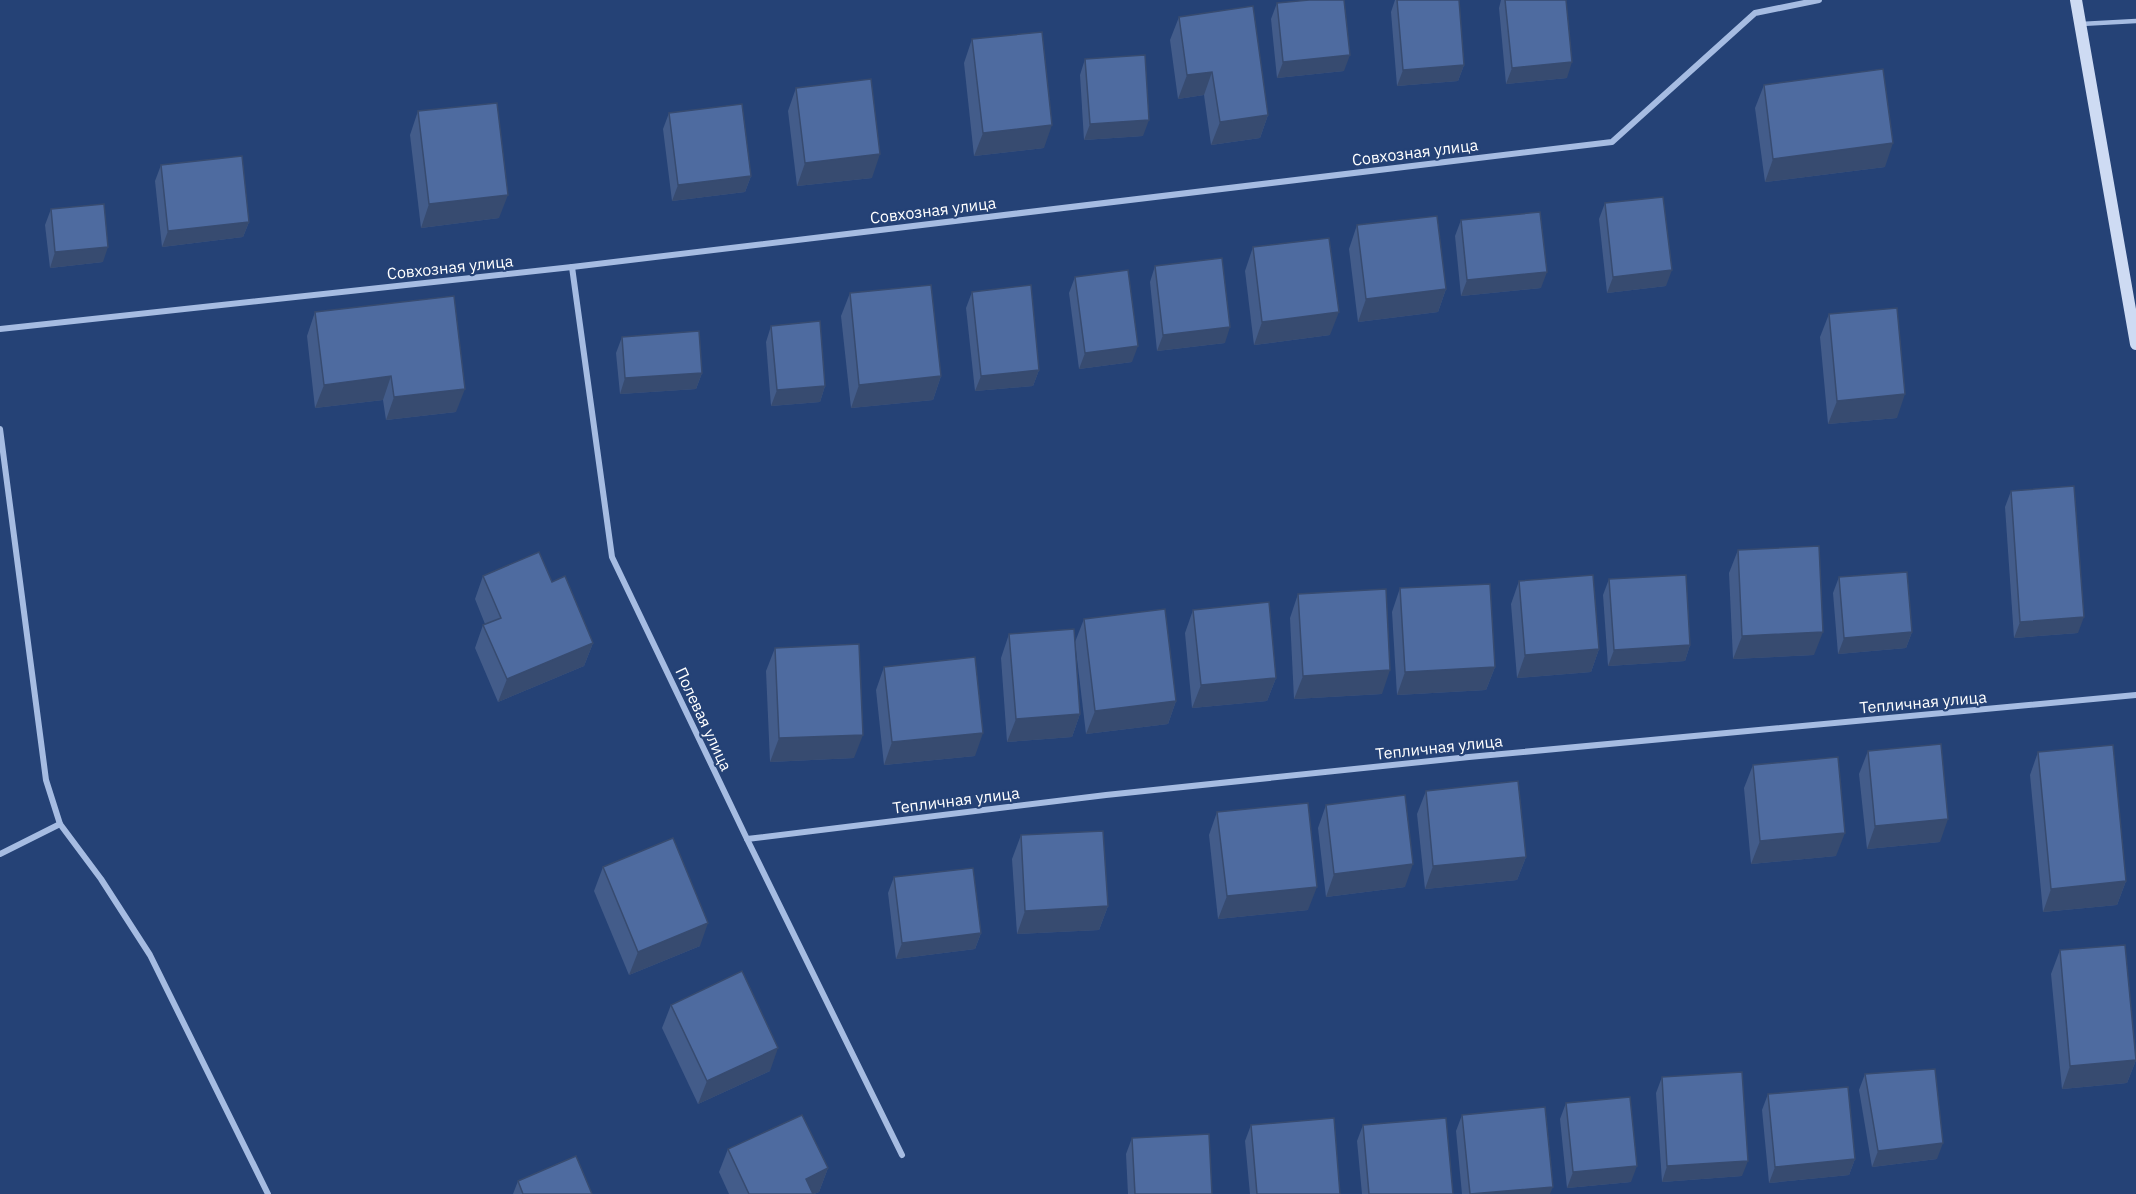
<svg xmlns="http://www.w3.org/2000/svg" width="2136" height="1194" viewBox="0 0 2136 1194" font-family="'IBM Plex Sans',sans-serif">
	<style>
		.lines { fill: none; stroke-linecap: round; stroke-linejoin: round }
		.lane { stroke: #a6bce2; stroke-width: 4.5 }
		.street { stroke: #a6bce2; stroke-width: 6 }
		.secondary { stroke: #cedbf3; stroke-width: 12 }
		.wall { fill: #435c8a }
		.shaded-wall { fill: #374b70 }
		.building { fill: #4e6ba0; stroke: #374b70; stroke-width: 1.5 }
		.labels { text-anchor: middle; stroke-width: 4.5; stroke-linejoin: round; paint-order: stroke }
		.street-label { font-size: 16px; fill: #fff; stroke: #254276 }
	</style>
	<rect width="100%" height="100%" fill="#254276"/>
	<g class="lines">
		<path class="lane" d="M 2081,24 L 2136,21"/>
		<g class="street">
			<path d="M 572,267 L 612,557 L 747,839 L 902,1155"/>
			<path d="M 0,329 L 572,267 L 1612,142 L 1755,13 L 1819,0"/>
			<path d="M 0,429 L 46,780 L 60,824 L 101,879 L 150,955 L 268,1194"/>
			<path d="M 747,839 L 1106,795 L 1469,757 L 2136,695"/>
			<path d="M 0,854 L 60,824"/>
		</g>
		<path class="secondary" d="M 2076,0 L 2136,344"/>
	</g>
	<g class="wall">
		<path d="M 1395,0 L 1459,0 L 1464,65 L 1458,81 L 1397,86 L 1391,12 Z"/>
		<path d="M 1501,0 L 1566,0 L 1567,78 L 1506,84 L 1499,8 Z"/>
		<path d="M 1277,3 L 1344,71 L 1277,78 L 1271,19 Z"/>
		<path d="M 1179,17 L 1268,115 L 1260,138 L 1211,145 L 1204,95 L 1178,99 L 1170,40 Z"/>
		<path d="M 972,39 L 1044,148 L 974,156 L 964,63 Z"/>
		<path d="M 1085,59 L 1143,136 L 1084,140 L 1080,75 Z"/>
		<path d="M 1764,85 L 1885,167 L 1765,182 L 1755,108 Z"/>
		<path d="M 796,88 L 872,178 L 797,186 L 788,111 Z"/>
		<path d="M 418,111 L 499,218 L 421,228 L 410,135 Z"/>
		<path d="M 669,113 L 751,176 L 745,192 L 672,201 L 663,129 Z"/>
		<path d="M 161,165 L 249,222 L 243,237 L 162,247 L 155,181 Z"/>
		<path d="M 1605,203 L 1666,286 L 1607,293 L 1599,219 Z"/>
		<path d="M 51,209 L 103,262 L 50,268 L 45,225 Z"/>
		<path d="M 1461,220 L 1541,288 L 1461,296 L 1455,236 Z"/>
		<path d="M 1357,225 L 1446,289 L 1438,312 L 1358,322 L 1349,249 Z"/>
		<path d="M 1253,247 L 1330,335 L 1254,345 L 1245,271 Z"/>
		<path d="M 1155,266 L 1225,343 L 1157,351 L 1150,282 Z"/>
		<path d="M 1075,277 L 1132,362 L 1079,369 L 1069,293 Z"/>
		<path d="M 972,292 L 1039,370 L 1033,386 L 975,391 L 966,308 Z"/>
		<path d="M 850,293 L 941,376 L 933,400 L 851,408 L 841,316 Z"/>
		<path d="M 315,312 L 456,412 L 386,420 L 383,400 L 315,408 L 307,336 Z"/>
		<path d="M 1829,314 L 1897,418 L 1828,424 L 1820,337 Z"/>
		<path d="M 771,326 L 825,386 L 820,402 L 771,406 L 766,342 Z"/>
		<path d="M 622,337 L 702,373 L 696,389 L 620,394 L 616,353 Z"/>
		<path d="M 2011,491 L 2078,633 L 2014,638 L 2005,507 Z"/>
		<path d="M 1738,550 L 1814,655 L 1733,659 L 1729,573 Z"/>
		<path d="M 483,576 L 552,582 L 593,643 L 584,666 L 498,702 L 475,648 L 483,625 L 485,624 L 475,599 Z"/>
		<path d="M 1839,577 L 1912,632 L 1906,648 L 1838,654 L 1833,593 Z"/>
		<path d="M 1609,579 L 1690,645 L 1685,661 L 1608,666 L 1603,595 Z"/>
		<path d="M 1519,581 L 1599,649 L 1591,672 L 1517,678 L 1511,604 Z"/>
		<path d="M 1400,588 L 1495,667 L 1486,690 L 1397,695 L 1392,612 Z"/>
		<path d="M 1298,594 L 1382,694 L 1294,699 L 1290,618 Z"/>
		<path d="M 1193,610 L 1276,678 L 1267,701 L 1192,708 L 1185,633 Z"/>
		<path d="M 1084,619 L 1176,701 L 1168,724 L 1086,734 L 1075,642 Z"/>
		<path d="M 1009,634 L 1080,714 L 1072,737 L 1007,742 L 1001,658 Z"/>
		<path d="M 775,648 L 854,758 L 770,762 L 766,671 Z"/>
		<path d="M 884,667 L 975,756 L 884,765 L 876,690 Z"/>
		<path d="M 1868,751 L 1940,842 L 1867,849 L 1859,774 Z"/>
		<path d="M 2038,752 L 2126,881 L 2117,905 L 2043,912 L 2030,775 Z"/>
		<path d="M 1753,765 L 1836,856 L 1751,864 L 1744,788 Z"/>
		<path d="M 1426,791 L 1526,857 L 1517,880 L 1425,889 L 1417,814 Z"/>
		<path d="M 1326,805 L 1405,887 L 1326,897 L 1318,828 Z"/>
		<path d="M 1217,812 L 1308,910 L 1218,919 L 1209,835 Z"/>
		<path d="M 1021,835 L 1108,906 L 1099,930 L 1017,934 L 1012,859 Z"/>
		<path d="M 603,867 L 700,946 L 629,975 L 594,891 Z"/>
		<path d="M 894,877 L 981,933 L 975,949 L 896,959 L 888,893 Z"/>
		<path d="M 2060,950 L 2136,1060 L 2127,1083 L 2062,1089 L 2051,974 Z"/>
		<path d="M 671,1005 L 770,1071 L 698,1104 L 662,1028 Z"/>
		<path d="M 1865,1074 L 1937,1159 L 1872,1167 L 1859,1090 Z"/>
		<path d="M 1662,1077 L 1742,1176 L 1662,1182 L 1656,1093 Z"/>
		<path d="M 1768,1094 L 1855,1159 L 1849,1175 L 1769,1183 L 1762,1110 Z"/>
		<path d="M 1566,1103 L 1631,1182 L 1567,1188 L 1560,1119 Z"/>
		<path d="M 1462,1115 L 1550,1194 L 1462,1194 L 1456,1131 Z"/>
		<path d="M 1251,1125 L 1340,1194 L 1250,1194 L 1245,1141 Z"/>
		<path d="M 1363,1125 L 1453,1194 L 1362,1194 L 1357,1141 Z"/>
		<path d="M 1132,1138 L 1212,1194 L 1128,1194 L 1126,1154 Z"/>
		<path d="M 728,1149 L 828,1168 L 819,1192 L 814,1194 L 729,1194 L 719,1172 Z"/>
		<path d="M 518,1181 L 592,1194 L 513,1194 Z"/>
	</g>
	<g class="shaded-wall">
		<path d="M 1350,55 L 1344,71 L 1277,78 L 1283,62 Z"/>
		<path d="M 1572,62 L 1567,78 L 1506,84 L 1512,68 Z"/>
		<path d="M 1464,65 L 1458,81 L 1397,86 L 1403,70 Z"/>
		<path d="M 1212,72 L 1204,95 L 1178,99 L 1187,75 Z"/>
		<path d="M 1268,115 L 1260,138 L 1211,145 L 1220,122 Z"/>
		<path d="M 1149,120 L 1143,136 L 1084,140 L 1090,124 Z"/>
		<path d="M 1052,125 L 1044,148 L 974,156 L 983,133 Z"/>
		<path d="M 1893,143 L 1885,167 L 1765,182 L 1773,159 Z"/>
		<path d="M 880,154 L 872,178 L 797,186 L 805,163 Z"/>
		<path d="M 751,176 L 745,192 L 672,201 L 678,185 Z"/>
		<path d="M 508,195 L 499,218 L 421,228 L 429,204 Z"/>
		<path d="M 249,222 L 243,237 L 162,247 L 168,231 Z"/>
		<path d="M 108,247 L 103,262 L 50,268 L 55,252 Z"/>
		<path d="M 1672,270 L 1666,286 L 1607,293 L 1613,277 Z"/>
		<path d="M 1547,272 L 1541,288 L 1461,296 L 1467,280 Z"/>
		<path d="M 1446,289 L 1438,312 L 1358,322 L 1366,299 Z"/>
		<path d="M 1339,312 L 1330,335 L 1254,345 L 1262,322 Z"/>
		<path d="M 1230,327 L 1225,343 L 1157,351 L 1163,335 Z"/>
		<path d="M 1138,346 L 1132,362 L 1079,369 L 1085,353 Z"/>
		<path d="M 1039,370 L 1033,386 L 975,391 L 981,376 Z"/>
		<path d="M 702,373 L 696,389 L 620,394 L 625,378 Z"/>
		<path d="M 391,376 L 383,400 L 315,408 L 324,385 Z"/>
		<path d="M 941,376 L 933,400 L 851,408 L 859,385 Z"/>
		<path d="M 825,386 L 820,402 L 771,406 L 777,390 Z"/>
		<path d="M 465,389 L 456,412 L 386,420 L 394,397 Z"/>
		<path d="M 1905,394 L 1897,418 L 1828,424 L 1837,401 Z"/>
		<path d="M 2084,617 L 2078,633 L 2014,638 L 2020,622 Z"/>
		<path d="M 1823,632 L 1814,655 L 1733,659 L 1742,636 Z"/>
		<path d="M 1912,632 L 1906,648 L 1838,654 L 1844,638 Z"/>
		<path d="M 593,643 L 584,666 L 498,702 L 507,679 Z"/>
		<path d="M 1690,645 L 1685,661 L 1608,666 L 1614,650 Z"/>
		<path d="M 1599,649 L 1591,672 L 1517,678 L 1525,655 Z"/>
		<path d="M 1495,667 L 1486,690 L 1397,695 L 1405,672 Z"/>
		<path d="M 1390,670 L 1382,694 L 1294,699 L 1303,676 Z"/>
		<path d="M 1276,678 L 1267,701 L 1192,708 L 1201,685 Z"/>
		<path d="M 1176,701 L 1168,724 L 1086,734 L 1095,711 Z"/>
		<path d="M 1080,714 L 1072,737 L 1007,742 L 1016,719 Z"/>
		<path d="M 983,733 L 975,756 L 884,765 L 892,742 Z"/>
		<path d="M 863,735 L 854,758 L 770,762 L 779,738 Z"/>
		<path d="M 1948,819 L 1940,842 L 1867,849 L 1875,826 Z"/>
		<path d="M 1845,833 L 1836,856 L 1751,864 L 1760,841 Z"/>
		<path d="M 1526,857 L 1517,880 L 1425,889 L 1433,866 Z"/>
		<path d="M 1413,864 L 1405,887 L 1326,897 L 1334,874 Z"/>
		<path d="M 2126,881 L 2117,905 L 2043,912 L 2051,889 Z"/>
		<path d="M 1317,887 L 1308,910 L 1218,919 L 1227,896 Z"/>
		<path d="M 1108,906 L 1099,930 L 1017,934 L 1025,911 Z"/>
		<path d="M 708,923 L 700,946 L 629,975 L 638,952 Z"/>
		<path d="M 981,933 L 975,949 L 896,959 L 902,943 Z"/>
		<path d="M 778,1048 L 770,1071 L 698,1104 L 707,1081 Z"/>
		<path d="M 2136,1060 L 2127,1083 L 2062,1089 L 2070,1066 Z"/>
		<path d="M 1943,1143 L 1937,1159 L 1872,1167 L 1878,1151 Z"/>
		<path d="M 1855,1159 L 1849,1175 L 1769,1183 L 1775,1167 Z"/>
		<path d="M 1748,1161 L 1742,1176 L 1662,1182 L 1667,1166 Z"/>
		<path d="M 1637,1166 L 1631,1182 L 1567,1188 L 1573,1172 Z"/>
		<path d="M 828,1168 L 819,1192 L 814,1194 L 801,1194 L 806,1179 Z"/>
		<path d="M 1553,1187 L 1550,1194 L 1472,1194 Z"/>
	</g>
	<g class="building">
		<path d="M 1309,0 L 1344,0 L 1350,55 L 1283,62 L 1277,3 Z"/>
		<path d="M 1397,0 L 1459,0 L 1464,65 L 1403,70 Z"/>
		<path d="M 1505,0 L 1566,0 L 1572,62 L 1512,68 Z"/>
		<path d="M 1253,6 L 1268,115 L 1220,122 L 1212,72 L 1187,75 L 1179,17 Z"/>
		<path d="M 1042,32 L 1052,125 L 983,133 L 972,39 Z"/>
		<path d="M 1145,55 L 1149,120 L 1090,124 L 1085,59 Z"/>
		<path d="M 1883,69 L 1893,143 L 1773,159 L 1764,85 Z"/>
		<path d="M 871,79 L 880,154 L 805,163 L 796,88 Z"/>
		<path d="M 497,103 L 508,195 L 429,204 L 418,111 Z"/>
		<path d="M 742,104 L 751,176 L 678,185 L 669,113 Z"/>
		<path d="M 242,156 L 249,222 L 168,231 L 161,165 Z"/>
		<path d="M 1663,197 L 1672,270 L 1613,277 L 1605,203 Z"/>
		<path d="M 104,204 L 108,247 L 55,252 L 51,209 Z"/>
		<path d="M 1540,212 L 1547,272 L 1467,280 L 1461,220 Z"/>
		<path d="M 1437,216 L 1446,289 L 1366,299 L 1357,225 Z"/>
		<path d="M 1329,238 L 1339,312 L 1262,322 L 1253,247 Z"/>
		<path d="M 1222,258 L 1230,327 L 1163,335 L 1155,266 Z"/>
		<path d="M 1128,270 L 1138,346 L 1085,353 L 1075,277 Z"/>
		<path d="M 931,285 L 941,376 L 859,385 L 850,293 Z"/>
		<path d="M 1031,285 L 1039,370 L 981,376 L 972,292 Z"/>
		<path d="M 454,296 L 465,389 L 394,397 L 391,376 L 324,385 L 315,312 Z"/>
		<path d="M 1897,308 L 1905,394 L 1837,401 L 1829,314 Z"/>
		<path d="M 820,321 L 825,386 L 777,390 L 771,326 Z"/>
		<path d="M 699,331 L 702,373 L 625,378 L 622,337 Z"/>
		<path d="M 2074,486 L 2084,617 L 2020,622 L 2011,491 Z"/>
		<path d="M 1819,546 L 1823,632 L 1742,636 L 1738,550 Z"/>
		<path d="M 539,552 L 552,582 L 565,576 L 593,643 L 507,679 L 483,625 L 501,618 L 483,576 Z"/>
		<path d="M 1907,572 L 1912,632 L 1844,638 L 1839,577 Z"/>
		<path d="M 1593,575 L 1599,649 L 1525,655 L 1519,581 Z"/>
		<path d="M 1686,575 L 1690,645 L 1614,650 L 1609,579 Z"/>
		<path d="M 1490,584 L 1495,667 L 1405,672 L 1400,588 Z"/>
		<path d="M 1386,589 L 1390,670 L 1303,676 L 1298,594 Z"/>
		<path d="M 1269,602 L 1276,678 L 1201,685 L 1193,610 Z"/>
		<path d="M 1165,609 L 1176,701 L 1095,711 L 1084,619 Z"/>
		<path d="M 1074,629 L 1080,714 L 1016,719 L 1009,634 Z"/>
		<path d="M 859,644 L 863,735 L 779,738 L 775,648 Z"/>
		<path d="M 975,657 L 983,733 L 892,742 L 884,667 Z"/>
		<path d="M 1941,744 L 1948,819 L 1875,826 L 1868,751 Z"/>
		<path d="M 2113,745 L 2126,881 L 2051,889 L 2038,752 Z"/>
		<path d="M 1838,757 L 1845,833 L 1760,841 L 1753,765 Z"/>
		<path d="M 1518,781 L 1526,857 L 1433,866 L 1426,791 Z"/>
		<path d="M 1405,795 L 1413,864 L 1334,874 L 1326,805 Z"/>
		<path d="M 1308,803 L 1317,887 L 1227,896 L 1217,812 Z"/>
		<path d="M 1103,831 L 1108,906 L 1025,911 L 1021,835 Z"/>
		<path d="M 673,838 L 708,923 L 638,952 L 603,867 Z"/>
		<path d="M 973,868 L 981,933 L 902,943 L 894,877 Z"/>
		<path d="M 2125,945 L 2136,1060 L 2070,1066 L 2060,950 Z"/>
		<path d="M 742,971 L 778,1048 L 707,1081 L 671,1005 Z"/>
		<path d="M 1935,1069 L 1943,1143 L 1878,1151 L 1865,1074 Z"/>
		<path d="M 1742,1072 L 1748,1161 L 1667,1166 L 1662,1077 Z"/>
		<path d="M 1848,1087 L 1855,1159 L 1775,1167 L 1768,1094 Z"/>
		<path d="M 1630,1097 L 1637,1166 L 1573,1172 L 1566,1103 Z"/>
		<path d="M 1545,1107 L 1553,1187 L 1470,1194 L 1462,1115 Z"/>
		<path d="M 802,1115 L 828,1168 L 806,1179 L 813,1194 L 749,1194 L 728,1149 Z"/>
		<path d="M 1334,1118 L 1340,1194 L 1257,1194 L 1251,1125 Z"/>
		<path d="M 1446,1118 L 1453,1194 L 1369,1194 L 1363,1125 Z"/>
		<path d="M 1209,1134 L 1212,1194 L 1135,1194 L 1132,1138 Z"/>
		<path d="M 576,1156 L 592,1194 L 523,1194 L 518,1181 Z"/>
	</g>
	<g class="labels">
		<g class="street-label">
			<text transform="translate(1415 152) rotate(-7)" y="6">Совхозная улица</text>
			<text transform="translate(933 210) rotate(-7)" y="6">Совхозная улица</text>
			<text transform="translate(450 267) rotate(-6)" y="6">Совхозная улица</text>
			<text transform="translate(1923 702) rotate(-5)" y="6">Тепличная улица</text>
			<text transform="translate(704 719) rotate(65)" y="6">Полевая улица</text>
			<text transform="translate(1439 747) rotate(-6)" y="6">Тепличная улица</text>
			<text transform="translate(956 800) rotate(-7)" y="6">Тепличная улица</text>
		</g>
	</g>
</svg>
